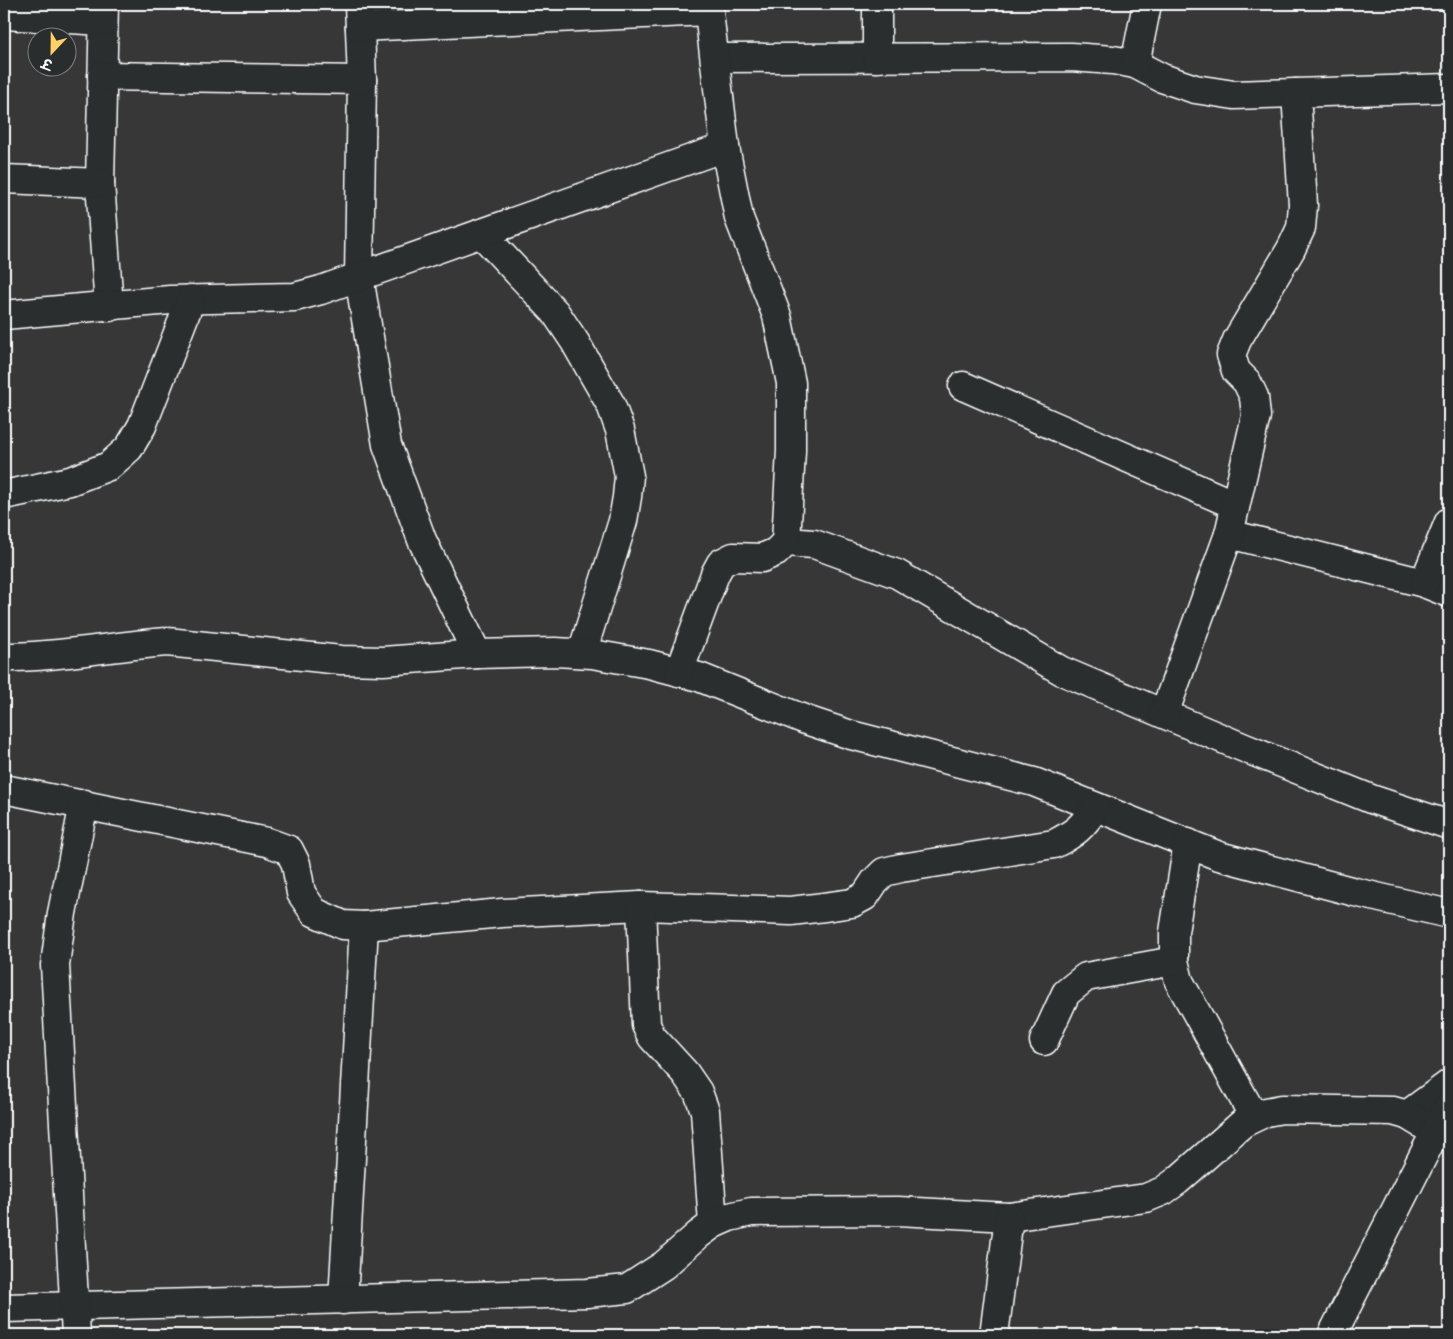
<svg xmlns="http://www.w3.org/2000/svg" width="1453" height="1339" viewBox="0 0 1453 1339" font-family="'Comic Neue','Playpen Sans Deva',sans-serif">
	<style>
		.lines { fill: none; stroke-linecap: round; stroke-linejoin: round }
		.minor-casing { stroke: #fff; stroke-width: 31 }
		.minor { stroke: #2a2d2e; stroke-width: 28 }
	</style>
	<rect width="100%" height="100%" fill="#383737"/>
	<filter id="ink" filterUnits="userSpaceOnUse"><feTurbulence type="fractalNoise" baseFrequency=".02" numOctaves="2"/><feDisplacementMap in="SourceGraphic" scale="10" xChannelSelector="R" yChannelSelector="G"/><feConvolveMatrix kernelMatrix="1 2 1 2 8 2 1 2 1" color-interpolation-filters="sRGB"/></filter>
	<g filter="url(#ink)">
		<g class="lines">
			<defs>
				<g id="minor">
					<path d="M 104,4 L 100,183 L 109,307"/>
					<path d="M 359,4 L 362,80 L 359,277 L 387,445 L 422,540 L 477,654"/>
					<path d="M 4,15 L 103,21"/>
					<path d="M 360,27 L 709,11"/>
					<path d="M 715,58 L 1071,57 L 1113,60 L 1135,64 L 1162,78 L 1195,89 L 1234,95 L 1449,88"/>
					<path d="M 877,58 L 877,4"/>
					<path d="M 1135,64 L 1147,4"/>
					<path d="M 102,76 L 362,80"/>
					<path d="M 4,179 L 100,183"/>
					<path d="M 481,233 L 555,312 L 575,342 L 611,405 L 620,430 L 629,476 L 627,497 L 623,521 L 582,653"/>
					<path d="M 4,315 L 170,300 L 295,297 L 321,290 L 725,147"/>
					<path d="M 963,386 L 1235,505"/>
					<path d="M 4,495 L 70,481 L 109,466 L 129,448 L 142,426 L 191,299"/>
					<path d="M 1229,534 L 1424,583 L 1449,593"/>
					<path d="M 786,542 L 814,544 L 897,574 L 1062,671 L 1242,747 L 1371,799 L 1449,825"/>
					<path d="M 1424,583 L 1449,522"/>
					<path d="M 4,657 C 59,657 112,646 167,642 L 341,660 L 383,661 L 477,654 L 555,652 L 592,654 L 649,664 L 699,677 L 806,720 L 851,735 L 1034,782 L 1219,856 L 1355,892 L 1449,914"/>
					<path d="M 679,672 L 715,574 L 721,563 L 733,557 L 762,558 L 776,552 L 786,542 L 791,451 L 791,383 L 777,316 L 739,218 L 725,147 L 708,4"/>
					<path d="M 1164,714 L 1229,534 L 1256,416 L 1254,397 L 1247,382 L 1236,371 L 1231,355 L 1237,340 L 1291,249 L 1301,228 L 1303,205 L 1296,93"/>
					<path d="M 4,789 L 267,842 L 289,850 L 296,864 L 301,893 L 314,912 L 343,925 L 364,926 L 502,913 L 641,906 L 791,911 L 824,907 L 852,903 L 865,896 L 875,881 L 884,872 L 901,868 L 1054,844 C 1076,833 1082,827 1096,807"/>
					<path d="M 1188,843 L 1174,932 L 1174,961 L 1179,981 L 1254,1117"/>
					<path d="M 641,906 L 646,1025 L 652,1037 L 685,1073 L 698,1092 L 705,1111 L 713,1224"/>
					<path d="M 1044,1041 L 1066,993 L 1086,977 L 1174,961"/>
					<path d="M 1407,1115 L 1449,1084"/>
					<path d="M 343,1300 L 364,926"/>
					<path d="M 4,1308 L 587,1293 L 627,1289 L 664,1265 L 698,1235 L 713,1224 L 729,1217 L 751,1212 L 898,1211 L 1009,1217 L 1146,1198 L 1163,1191 L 1177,1181 L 1243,1123 L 1266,1112 L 1282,1109 L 1393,1111 L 1407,1115 L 1435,1132"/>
					<path d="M 76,1335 L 55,965 L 62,913 L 84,804"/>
					<path d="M 994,1335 L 1009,1217"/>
					<path d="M 1332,1335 L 1449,1105"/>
				</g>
			</defs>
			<use href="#minor" class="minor-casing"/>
			<use href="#minor" class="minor"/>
		</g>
	</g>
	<rect width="1453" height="1339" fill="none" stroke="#2a2d2e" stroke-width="20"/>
	<rect x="10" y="10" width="1433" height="1319" fill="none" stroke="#fff" stroke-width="2" filter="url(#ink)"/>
	<g transform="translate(52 52) rotate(202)"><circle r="24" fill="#2a2d2e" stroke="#7f8182"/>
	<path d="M0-4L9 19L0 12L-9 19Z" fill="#ffd166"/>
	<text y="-8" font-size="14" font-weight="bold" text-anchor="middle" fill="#ffffff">उ</text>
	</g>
</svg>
